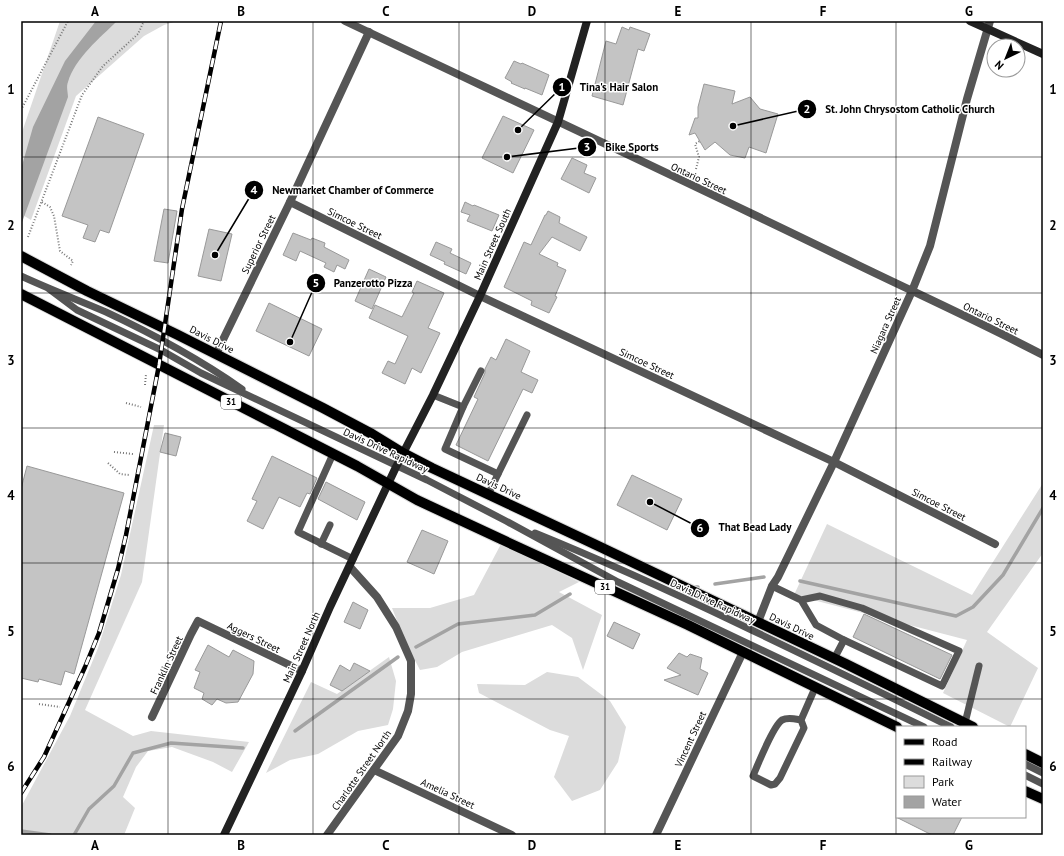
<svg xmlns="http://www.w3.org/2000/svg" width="1064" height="856" viewBox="0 0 1064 856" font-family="'PT Sans',sans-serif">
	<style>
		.green { fill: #dcdcdc }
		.water { fill: #a3a3a3 }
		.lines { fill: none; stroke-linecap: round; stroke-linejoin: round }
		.stream { stroke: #a3a3a3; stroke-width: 3.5 }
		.building { fill: #c4c4c4; stroke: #999 }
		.primary-casing { stroke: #dbdbdb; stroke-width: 12 }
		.path { stroke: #777; stroke-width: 2; stroke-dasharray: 1 2; stroke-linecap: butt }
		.lane { stroke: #555; stroke-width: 7 }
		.street { stroke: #555; stroke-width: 8 }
		.secondary { stroke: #222; stroke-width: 8 }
		.primary { stroke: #000; stroke-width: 10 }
		.rail-casing { stroke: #000; stroke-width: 4.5 }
		.rail { stroke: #fff; stroke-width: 3; stroke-dasharray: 9; stroke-linecap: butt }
		.grid { fill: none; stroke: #000; stroke-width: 1; stroke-opacity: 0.55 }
		.labels { text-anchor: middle; stroke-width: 3; stroke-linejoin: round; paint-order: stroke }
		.shield { fill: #fff; stroke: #4c4c4c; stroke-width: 1 }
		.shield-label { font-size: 9px; font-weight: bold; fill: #000 }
		.street-label { font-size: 10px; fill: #000; stroke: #fff }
		.leader { fill: none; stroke: #000; stroke-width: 1.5 }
		.callout-dot { fill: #000; stroke: #fff; stroke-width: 1.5 }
		.mark-label { font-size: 12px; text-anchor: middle; font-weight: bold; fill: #fff }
		.callout-label { font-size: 11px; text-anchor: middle; font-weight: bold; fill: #000; stroke: #fff; stroke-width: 3; stroke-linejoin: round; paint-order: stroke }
		.neatline { fill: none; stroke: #000; stroke-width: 1.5 }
		.grid-label { font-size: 13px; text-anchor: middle; font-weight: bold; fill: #000 }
	</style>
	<rect width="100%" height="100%" fill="#fff"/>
	<g class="green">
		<path d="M 60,21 L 177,21 L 164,25 L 144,36 L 76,96 L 31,220 L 21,214 L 21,135 Z"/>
		<path d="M 154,425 L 164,425 L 142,582 L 85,710 L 133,736 L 151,731 L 249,742 L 232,772 L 213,762 L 172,747 L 148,751 L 136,767 L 123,797 L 135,808 L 124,835 L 21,835 L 21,807 L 70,716 L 98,648 L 121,575 Z"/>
		<path d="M 1043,483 L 1043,553 L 987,632 L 1038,668 L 1010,727 L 943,693 L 967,640 L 794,595 L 827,524 L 972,595 Z"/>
		<path d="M 501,544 L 579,582 L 559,592 L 602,615 L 583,670 L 572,638 L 552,625 L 462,652 L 437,667 L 420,670 L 405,641 L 392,608 L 430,608 L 474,595 Z"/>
		<path d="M 389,657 L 396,681 L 393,709 L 388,725 L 358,731 L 318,754 L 290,760 L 266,773 L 311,682 L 337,694 Z"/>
		<path d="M 547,672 L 578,677 L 610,701 L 626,727 L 618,762 L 600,790 L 572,801 L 554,777 L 569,736 L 550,730 L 479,693 L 477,684 L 525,685 Z"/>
	</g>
	<path class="water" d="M 96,21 L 117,21 C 100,38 75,58 68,82 C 66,86 68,93 68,97 L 21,225 L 21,169 L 33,127 L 65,61 Z"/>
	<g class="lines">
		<g class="stream">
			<path d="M 800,581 L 956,616 L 973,607 L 1003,575 L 1043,508"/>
			<path d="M 715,584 L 764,577"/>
			<path d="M 696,587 L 698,587"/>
			<path d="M 416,647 L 458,624 L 535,615 L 570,594"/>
			<path d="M 295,731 L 398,657"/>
			<path d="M 21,831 L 50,835"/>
			<path d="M 74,835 L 89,809 L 114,786 L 133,753 L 171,743 L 243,748"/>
		</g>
	</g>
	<g class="building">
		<path d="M 622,27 L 629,30 L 630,27 L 650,34 L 644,51 L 638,49 L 623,105 L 592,96 L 606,41 L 616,44 Z"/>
		<path d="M 514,61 L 521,64 L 522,63 L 549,75 L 542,95 L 525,88 L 525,89 L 511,83 L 512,82 L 505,78 Z"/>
		<path d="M 704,84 L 735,91 L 732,104 L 750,97 L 760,109 L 778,114 L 766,153 L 749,147 L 745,158 L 730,155 L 715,142 L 705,150 L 695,133 L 689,135 L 695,118 L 698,118 L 698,107 Z"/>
		<path d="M 503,116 L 534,130 L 513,173 L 482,158 Z"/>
		<path d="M 98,117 L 144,134 L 109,233 L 100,230 L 95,242 L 83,238 L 88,225 L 62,216 Z"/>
		<path d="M 572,158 L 587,165 L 584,173 L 596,178 L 589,193 L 561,179 Z"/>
		<path d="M 465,202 L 473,206 L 474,205 L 499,215 L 492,231 L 467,221 L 470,215 L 461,212 Z"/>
		<path d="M 164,209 L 177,211 L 168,263 L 154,261 Z"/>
		<path d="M 548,211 L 560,217 L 559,223 L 587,237 L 580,251 L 552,237 L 539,254 L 558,263 L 557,266 L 566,270 L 555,296 L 557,297 L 549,313 L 531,305 L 532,301 L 504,287 L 524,242 L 531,245 L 545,215 L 546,215 Z"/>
		<path d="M 209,229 L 232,234 L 221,281 L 198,276 Z"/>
		<path d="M 293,233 L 311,240 L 312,238 L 325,243 L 324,247 L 349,260 L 345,269 L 337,265 L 334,272 L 324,267 L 326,263 L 300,251 L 296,261 L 283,255 Z"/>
		<path d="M 436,242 L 452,249 L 450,253 L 471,263 L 466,274 L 444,264 L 445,262 L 430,255 Z"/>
		<path d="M 369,269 L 386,277 L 372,309 L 355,301 Z"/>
		<path d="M 417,281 L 444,293 L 428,328 L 440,333 L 421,373 L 412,368 L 405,384 L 382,373 L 388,361 L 395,364 L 408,336 L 369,318 L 375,305 L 402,317 L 414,293 L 412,292 Z"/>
		<path d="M 269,303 L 322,329 L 309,356 L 256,331 Z"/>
		<path d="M 506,339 L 530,351 L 521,372 L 538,380 L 532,393 L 523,389 L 488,461 L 456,445 L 478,399 L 474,397 L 485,373 L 485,369 L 491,357 L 496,360 Z"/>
		<path d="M 165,433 L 181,437 L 176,456 L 160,452 Z"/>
		<path d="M 272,456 L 317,478 L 310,494 L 307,493 L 300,507 L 279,497 L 263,529 L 247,521 L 257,501 L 252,499 Z"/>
		<path d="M 27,466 L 124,493 L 74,674 L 65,671 L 61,685 L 39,679 L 38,682 L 21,678 L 21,489 Z"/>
		<path d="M 632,475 L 682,499 L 667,530 L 617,505 Z"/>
		<path d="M 326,482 L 365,502 L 357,520 L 318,499 Z"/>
		<path d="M 422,530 L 448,541 L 434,574 L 407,562 Z"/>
		<path d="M 353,602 L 368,610 L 360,629 L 344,622 Z"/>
		<path d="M 864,614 L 952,655 L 940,679 L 853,637 Z"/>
		<path d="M 614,622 L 640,634 L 633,649 L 607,636 Z"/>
		<path d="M 208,645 L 229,657 L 233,650 L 254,661 L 253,674 L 238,702 L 226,703 L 217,699 L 212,705 L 202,699 L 204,693 L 194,688 L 200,672 L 195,670 Z"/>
		<path d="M 679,653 L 687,657 L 690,654 L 702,658 L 700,669 L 708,673 L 698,695 L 664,680 L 681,675 L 667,668 Z"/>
		<path d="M 354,663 L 370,671 L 342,691 L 330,685 L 340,665 L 350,671 Z"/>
		<path d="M 896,817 L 962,817 L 953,835 L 932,835 Z"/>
	</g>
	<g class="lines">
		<defs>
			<g id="primary">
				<path d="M 21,256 L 87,291 L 178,335 L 323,408 L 372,434 L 403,453 L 432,468 L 594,544 L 846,664 L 973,727"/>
				<path d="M 21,294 L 357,466 L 417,500 L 520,548 L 688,625 L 897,727"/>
				<path d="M 1025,754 L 1043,763"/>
				<path d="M 1025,791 L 1043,799"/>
			</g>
		</defs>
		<use href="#primary" class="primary-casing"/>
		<g class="path">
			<path d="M 21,110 L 68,21"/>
			<path d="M 696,169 L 699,157 L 695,144 L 700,141"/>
			<path d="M 42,202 L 50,207 L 54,216 L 60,251 L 73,261 L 71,265"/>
			<path d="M 28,237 L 82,95 L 103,66 L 138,34 L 144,21"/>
			<path d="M 145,385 L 146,374"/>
			<path d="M 126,403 L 141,407"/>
			<path d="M 114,452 L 133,454"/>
			<path d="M 108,463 L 120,474 L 129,475"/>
			<path d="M 39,704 L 60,707"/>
		</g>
		<g class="lane">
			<path d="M 21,276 C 49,289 78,300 106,312 C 153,334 199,359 242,389"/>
			<path d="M 49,289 L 77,310 L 161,350 L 201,373 L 427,480 L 506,521 L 618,582 L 924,727"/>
			<path d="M 433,395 L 463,407 L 445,449 L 498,474 L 488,495"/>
			<path d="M 463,407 L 481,371"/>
			<path d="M 333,454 L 298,532 L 353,559"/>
			<path d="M 498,474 L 527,415"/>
			<path d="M 535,533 C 604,561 672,592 739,624 C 810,658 881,692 951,727"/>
			<path d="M 321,544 L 330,525"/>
			<path d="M 772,586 L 801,600 L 816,625 L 844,640 L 942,686 L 959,651 L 862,608 L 820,596 L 801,600"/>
			<path d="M 834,659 L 844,640"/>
			<path d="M 801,720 C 795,719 788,717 782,720 C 773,726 758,764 753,776 L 771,785 L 775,784 L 780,778 L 804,728 L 801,720 L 815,688"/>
			<path d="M 965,723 L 979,666"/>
			<path d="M 1025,764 L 1043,773"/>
			<path d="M 1025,775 L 1043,784"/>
		</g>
		<g class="street">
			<path d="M 345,21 C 516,102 688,182 858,265 C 920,295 982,323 1043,355"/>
			<path d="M 290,202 L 480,296 L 834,462 L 995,544"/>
			<path d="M 216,354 L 290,202 L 369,32"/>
			<path d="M 758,622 L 772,586 L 778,577 L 834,462 L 912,291 L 930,246 L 967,99 L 990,21"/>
			<path d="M 152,717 L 191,634 L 198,621 L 302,671"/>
			<path d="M 374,770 L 512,835"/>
			<path d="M 327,835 L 398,736 L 408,711 L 411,694 L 411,661 L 396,627 L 377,597 L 350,567"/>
			<path d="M 656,835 L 743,652"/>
		</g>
		<g class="secondary">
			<path d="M 970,21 L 1043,54"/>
			<path d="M 224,835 L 302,671 L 330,607 L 396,467 L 433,395 L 480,296 L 558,122 L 587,21"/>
		</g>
		<use href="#primary" class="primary"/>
		<defs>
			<path id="rail" d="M 21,793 L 44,757 L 85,667 L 99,633 L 118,569 L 126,535 L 159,365 L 182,209 L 221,21"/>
		</defs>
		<use href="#rail" class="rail-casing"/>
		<use href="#rail" class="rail"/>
	</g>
	<path class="grid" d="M 168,21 L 168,835M 313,21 L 313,835M 459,21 L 459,835M 605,21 L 605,835M 751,21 L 751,835M 896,21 L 896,835M 21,157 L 1043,157M 21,293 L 1043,293M 21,428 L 1043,428M 21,563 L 1043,563M 21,699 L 1043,699"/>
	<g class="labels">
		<g class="shield">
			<rect x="221" y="395" width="20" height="14" rx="3"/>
			<rect x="595" y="580" width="20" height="14" rx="3"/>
		</g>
		<g class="shield-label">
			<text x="231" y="405">31</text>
			<text x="605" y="590">31</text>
		</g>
		<g class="street-label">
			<text transform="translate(699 178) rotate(25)" y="4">Ontario Street</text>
			<text transform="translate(355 223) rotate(26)" y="4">Simcoe Street</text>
			<text transform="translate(258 244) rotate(-64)" y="4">Superior Street</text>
			<text transform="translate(492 244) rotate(-66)" y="4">Main Street South</text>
			<text transform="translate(991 318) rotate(26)" y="4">Ontario Street</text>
			<text transform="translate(885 325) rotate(-66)" y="4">Niagara Street</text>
			<text transform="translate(212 339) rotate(27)" y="4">Davis Drive</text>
			<text transform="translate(647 363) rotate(25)" y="4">Simcoe Street</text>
			<text transform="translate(386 450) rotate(25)" y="4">Davis Drive Rapidway</text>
			<text transform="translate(499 486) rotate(25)" y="4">Davis Drive</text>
			<text transform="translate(939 504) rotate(27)" y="4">Simcoe Street</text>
			<text transform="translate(713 601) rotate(25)" y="4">Davis Drive Rapidway</text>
			<text transform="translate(792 626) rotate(26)" y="4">Davis Drive</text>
			<text transform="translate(254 637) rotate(26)" y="4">Aggers Street</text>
			<text transform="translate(301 647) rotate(-66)" y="4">Main Street North</text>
			<text transform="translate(166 665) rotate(-65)" y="4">Franklin Street</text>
			<text transform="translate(690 739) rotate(-65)" y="4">Vincent Street</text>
			<text transform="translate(361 770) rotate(-55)" y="4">Charlotte Street North</text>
			<text transform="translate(448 793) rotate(25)" y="4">Amelia Street</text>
		</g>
	</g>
	<path class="leader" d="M518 130L562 87M733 126L807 109M507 157L587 147M215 255L254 190M290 342L316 283M650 502L700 528"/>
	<g class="callout-dot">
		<circle cx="518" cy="130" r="4"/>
		<circle cx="733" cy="126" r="4"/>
		<circle cx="507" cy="157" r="4"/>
		<circle cx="215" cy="255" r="4"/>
		<circle cx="290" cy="342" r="4"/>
		<circle cx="650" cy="502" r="4"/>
		<circle cx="562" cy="87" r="10"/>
		<circle cx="807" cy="109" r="10"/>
		<circle cx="587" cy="147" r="10"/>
		<circle cx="254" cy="190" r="10"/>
		<circle cx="316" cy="283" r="10"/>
		<circle cx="700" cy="528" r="10"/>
	</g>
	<g class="mark-label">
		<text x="562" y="91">1</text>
		<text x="807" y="113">2</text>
		<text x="587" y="151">3</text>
		<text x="254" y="194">4</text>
		<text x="316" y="287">5</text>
		<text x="700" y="532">6</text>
	</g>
	<g class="callout-label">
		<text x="619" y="91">Tina's Hair Salon</text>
		<text x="910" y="113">St. John Chrysostom Catholic Church</text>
		<text x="632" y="151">Bike Sports</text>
		<text x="353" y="194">Newmarket Chamber of Commerce</text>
		<text x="373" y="287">Panzerotto Pizza</text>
		<text x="755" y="531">That Bead Lady</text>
	</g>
	<rect width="1064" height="856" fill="none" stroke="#ffffff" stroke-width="44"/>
	<rect x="896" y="726" width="130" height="92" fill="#ffffff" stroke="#999999"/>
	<rect x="904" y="739" width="20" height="6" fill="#000000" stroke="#999999"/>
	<text x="932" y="746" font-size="12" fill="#000000">Road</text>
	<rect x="904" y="759" width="20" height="6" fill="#000000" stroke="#999999"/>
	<text x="932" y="766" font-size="12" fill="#000000">Railway</text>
	<rect x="904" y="776" width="20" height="12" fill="#dcdcdc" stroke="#999999"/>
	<text x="932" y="786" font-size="12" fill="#000000">Park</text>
	<rect x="904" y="796" width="20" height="12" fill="#a3a3a3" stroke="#999999"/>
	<text x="932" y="806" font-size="12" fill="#000000">Water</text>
	<g transform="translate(1006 58) rotate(223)"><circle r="19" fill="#ffffff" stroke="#999999"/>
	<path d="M0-3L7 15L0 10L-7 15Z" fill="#000000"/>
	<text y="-6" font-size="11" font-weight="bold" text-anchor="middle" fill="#000000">N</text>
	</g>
	<rect x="22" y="22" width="1020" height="812" class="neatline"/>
	<g class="grid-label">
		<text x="95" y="16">A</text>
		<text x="241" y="16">B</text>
		<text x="386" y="16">C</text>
		<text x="532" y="16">D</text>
		<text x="678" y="16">E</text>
		<text x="823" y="16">F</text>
		<text x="969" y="16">G</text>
		<text x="11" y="94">1</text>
		<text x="1053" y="94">1</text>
		<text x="11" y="230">2</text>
		<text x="1053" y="230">2</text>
		<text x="11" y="365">3</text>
		<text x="1053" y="365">3</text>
		<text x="11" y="500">4</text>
		<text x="1053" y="500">4</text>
		<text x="11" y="636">5</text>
		<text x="1053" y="636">5</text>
		<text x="11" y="771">6</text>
		<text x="1053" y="771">6</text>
		<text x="95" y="850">A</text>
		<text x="241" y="850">B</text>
		<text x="386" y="850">C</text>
		<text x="532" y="850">D</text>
		<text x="678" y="850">E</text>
		<text x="823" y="850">F</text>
		<text x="969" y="850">G</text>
	</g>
</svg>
